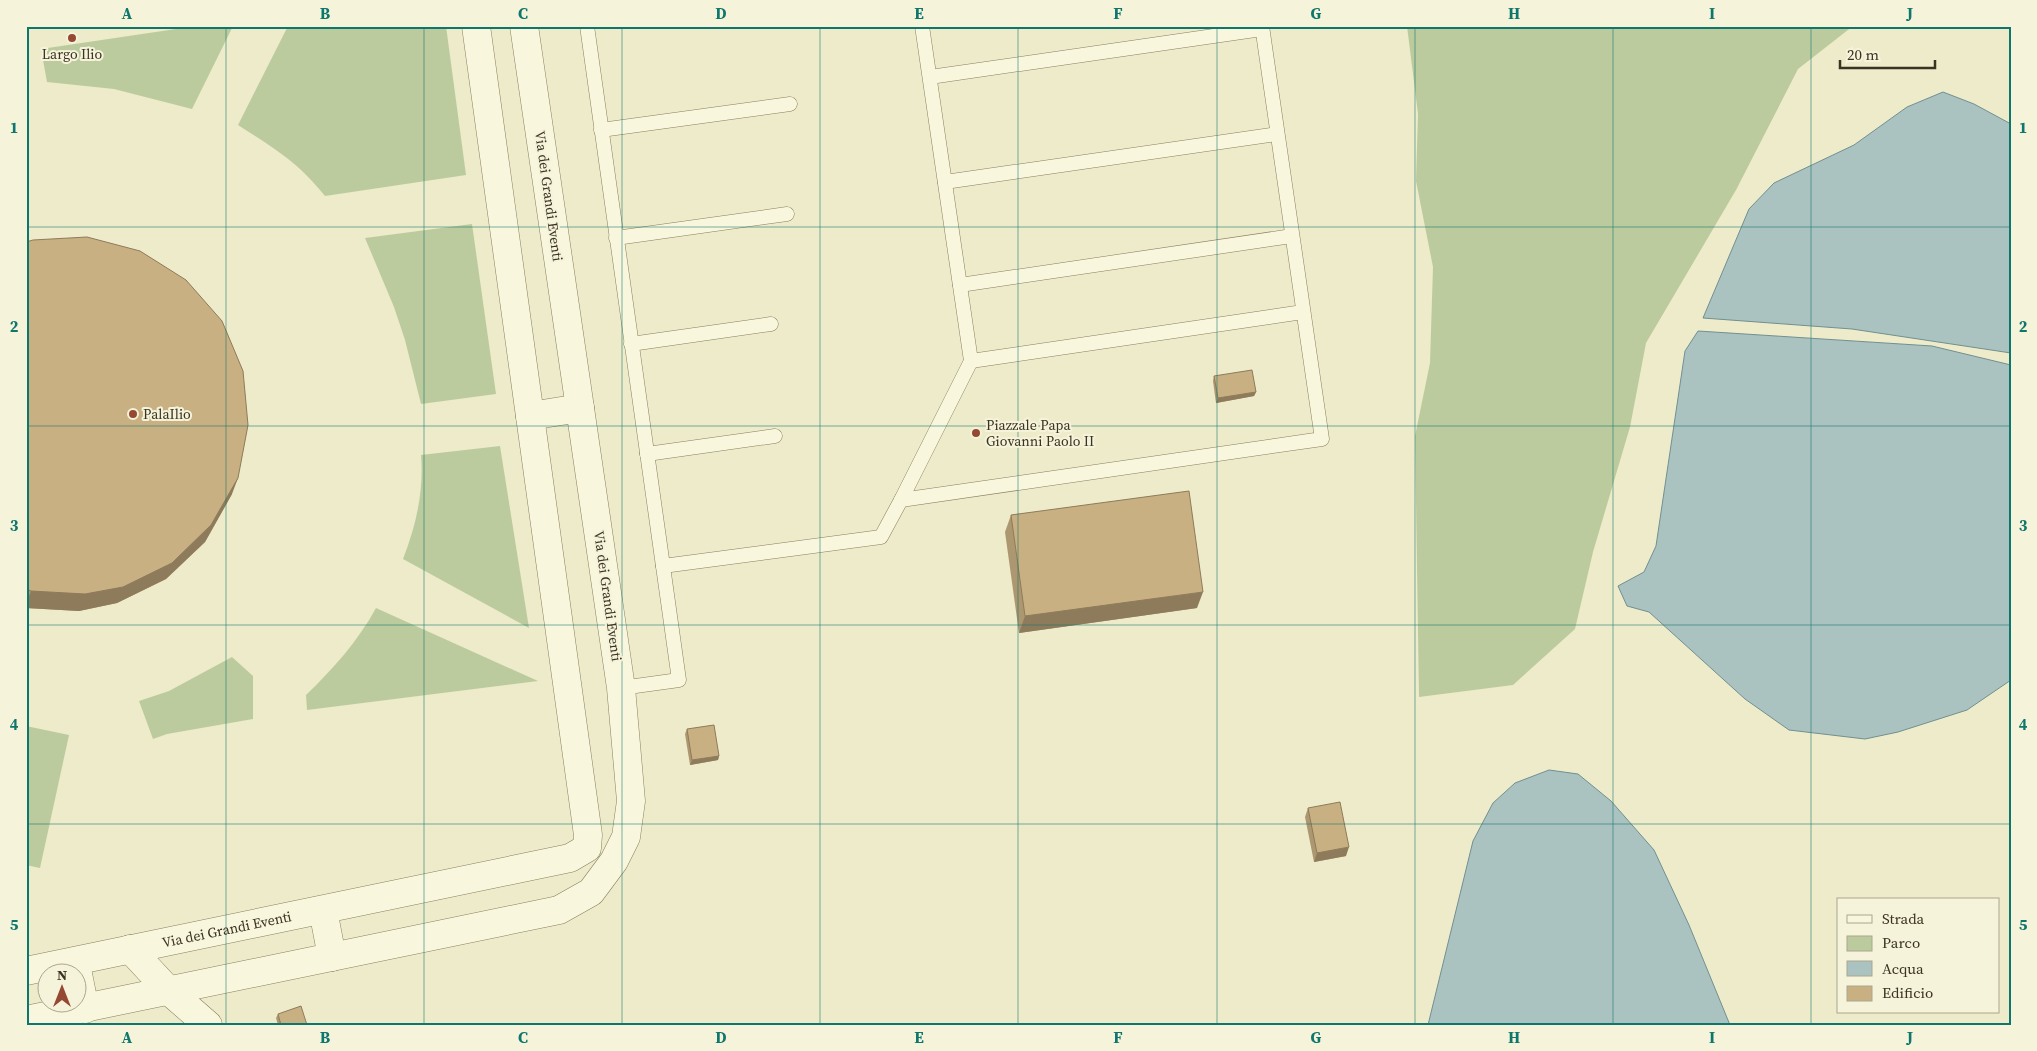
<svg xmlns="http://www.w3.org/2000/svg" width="2037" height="1051" viewBox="0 0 2037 1051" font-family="'Source Serif 4',serif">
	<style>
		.green { fill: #bccb9e }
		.water { fill: #aac2c0; stroke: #719090 }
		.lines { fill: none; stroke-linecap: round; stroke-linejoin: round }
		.lane-casing { stroke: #897f5f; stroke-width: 15 }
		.street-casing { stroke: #897f5f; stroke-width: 29 }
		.lane { stroke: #f8f6dd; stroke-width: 14 }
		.street { stroke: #f8f6dd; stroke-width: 28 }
		.wall { fill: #ad9770 }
		.shaded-wall { fill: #8d7b5b }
		.building { fill: #c9b082; stroke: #8d7b5b }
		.grid { fill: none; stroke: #0f766e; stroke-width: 1; stroke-opacity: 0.55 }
		.poi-dot { fill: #954832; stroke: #f5f3da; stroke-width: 2 }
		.labels { text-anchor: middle; stroke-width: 4; stroke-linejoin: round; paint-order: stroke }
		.poi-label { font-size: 14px; fill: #3b3322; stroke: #f5f3da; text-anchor: start }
		.street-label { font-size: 14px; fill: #3b3322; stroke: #f5f3da }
		.neatline { fill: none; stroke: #0f766e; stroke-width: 2 }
		.grid-label { font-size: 16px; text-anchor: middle; font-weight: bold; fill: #0f766e }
	</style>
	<rect width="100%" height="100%" fill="#edebca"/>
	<g class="green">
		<path d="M 196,26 L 233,26 L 192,109 L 114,89 L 47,82 L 41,49 Z"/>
		<path d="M 288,26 L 446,26 L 466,175 L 325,196 C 298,162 274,148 238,125 Z"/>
		<path d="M 1407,26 L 1853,26 L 1798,69 L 1736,190 L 1646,343 L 1630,427 L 1593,552 L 1575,629 L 1513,685 L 1419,697 L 1415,436 L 1430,363 L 1433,267 L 1416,181 L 1418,114 Z"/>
		<path d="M 472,224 L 496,394 L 421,404 L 405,340 L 394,307 L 365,238 Z"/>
		<path d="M 500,446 L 529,628 L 403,559 C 416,526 424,491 421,455 Z"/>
		<path d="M 376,608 L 538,681 L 307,710 L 306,695 C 333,669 358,641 376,608 Z"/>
		<path d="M 232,657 L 253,676 L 253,719 L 167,734 L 153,739 L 139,701 L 169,691 Z"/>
		<path d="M 26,726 L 69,735 L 40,868 L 26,865 Z"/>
	</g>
	<g class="water">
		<path d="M 1943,92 L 1974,104 L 2011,124 L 2011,353 L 1852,329 L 1703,318 L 1749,209 L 1774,183 L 1854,145 L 1907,107 Z"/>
		<path d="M 1698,331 L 1932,346 L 2011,365 L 2011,680 L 1967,710 L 1898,732 L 1865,739 L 1789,730 L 1745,699 L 1649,612 L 1627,606 L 1618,586 L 1644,572 L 1656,546 L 1685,351 Z"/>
		<path d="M 1549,770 L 1578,774 L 1611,801 L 1654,850 L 1689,925 L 1730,1025 L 1428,1025 L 1473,841 L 1493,803 L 1515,783 Z"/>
	</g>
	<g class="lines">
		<defs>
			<g id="lane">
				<path d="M 587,26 L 679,680 L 621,688"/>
				<path d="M 930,77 L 1262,29"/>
				<path d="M 601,130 L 790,104"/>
				<path d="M 945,182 L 1277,134"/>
				<path d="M 616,238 L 787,214"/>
				<path d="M 960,285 L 1292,236"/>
				<path d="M 631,344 L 771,324"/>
				<path d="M 971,361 L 1303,312"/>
				<path d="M 647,454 L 775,436"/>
				<path d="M 901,500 L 971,361 L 922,26"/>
				<path d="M 663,566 L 881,537 L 901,500 L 1322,439 L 1262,26"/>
			</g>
			<g id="street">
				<path d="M 530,416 L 580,408"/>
				<path d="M 323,910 L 332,957"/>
				<path d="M 130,949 L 169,991 L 208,1025"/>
				<path id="s1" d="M 26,971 L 570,858 L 587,848 L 588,835 L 476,26"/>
				<path d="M 78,974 L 85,1009"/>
				<path d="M 26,1020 L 559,910 L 591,892 L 614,861 L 626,837 L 631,801 L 621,688 L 524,26"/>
			</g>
		</defs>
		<use href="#lane" class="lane-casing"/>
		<use href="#street" class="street-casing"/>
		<use href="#lane" class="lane"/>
		<use href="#street" class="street"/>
	</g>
	<g class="wall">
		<path d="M 26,242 L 232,494 L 205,542 L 166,579 L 117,603 L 79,611 L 26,608 Z"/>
		<path d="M 1214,376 L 1256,392 L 1254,396 L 1216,403 L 1213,381 Z"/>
		<path d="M 1011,515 L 1197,608 L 1019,633 L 1005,532 Z"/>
		<path d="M 687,729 L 719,756 L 718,760 L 690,765 L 685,734 Z"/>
		<path d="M 1308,808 L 1346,856 L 1314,862 L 1305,817 Z"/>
		<path d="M 278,1014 L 307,1025 L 278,1025 L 276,1018 Z"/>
	</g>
	<g class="shaded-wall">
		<path d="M 1256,392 L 1254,396 L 1216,403 L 1218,398 Z"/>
		<path d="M 238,478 L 232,494 L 205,542 L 166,579 L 117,603 L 79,611 L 26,608 L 26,604 L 31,591 Z"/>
		<path d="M 1203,592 L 1197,608 L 1019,633 L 1025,616 Z"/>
		<path d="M 719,756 L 718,760 L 690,765 L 692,760 Z"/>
		<path d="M 1349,847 L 1346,856 L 1314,862 L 1317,853 Z"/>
	</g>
	<g class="building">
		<path d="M 87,237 L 140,251 L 186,280 L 222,321 L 243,371 L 248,425 L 238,478 L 211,525 L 172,563 L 123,587 L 85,594 L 31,591 L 26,589 L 26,242 L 33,240 Z"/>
		<path d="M 1252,370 L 1256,392 L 1218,398 L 1214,376 Z"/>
		<path d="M 1189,491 L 1203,592 L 1025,616 L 1011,515 Z"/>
		<path d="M 714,725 L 719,756 L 692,760 L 687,729 Z"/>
		<path d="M 1340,802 L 1349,847 L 1317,853 L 1308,808 Z"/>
		<path d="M 301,1006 L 307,1025 L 281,1025 L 278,1014 Z"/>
	</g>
	<path class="grid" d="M 226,26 L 226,1025M 424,26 L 424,1025M 622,26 L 622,1025M 820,26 L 820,1025M 1018,26 L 1018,1025M 1217,26 L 1217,1025M 1415,26 L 1415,1025M 1613,26 L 1613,1025M 1811,26 L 1811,1025M 26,227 L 2011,227M 26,426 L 2011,426M 26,625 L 2011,625M 26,824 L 2011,824"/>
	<g class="poi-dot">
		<circle cx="72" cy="38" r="5"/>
		<circle cx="133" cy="414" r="5"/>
		<circle cx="976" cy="433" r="5"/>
	</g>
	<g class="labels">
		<g class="poi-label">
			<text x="72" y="59" text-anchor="middle">Largo Ilio</text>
			<text x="143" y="419">PalaIlio</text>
			<text x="986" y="430">Piazzale Papa<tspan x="986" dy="16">Giovanni Paolo II</tspan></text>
		</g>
		<g class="street-label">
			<text transform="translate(549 196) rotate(82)" y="5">Via dei Grandi Eventi</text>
			<text transform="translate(608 596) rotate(82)" y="5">Via dei Grandi Eventi</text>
			<text dy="5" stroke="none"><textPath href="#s1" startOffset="205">Via dei Grandi Eventi</textPath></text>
		</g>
	</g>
	<rect width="2037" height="1051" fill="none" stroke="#f5f3da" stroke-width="55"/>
	<rect x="1837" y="898" width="162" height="115" fill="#f5f3da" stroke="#aba690"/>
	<rect x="1847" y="915" width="25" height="8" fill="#f8f6dd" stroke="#aba690"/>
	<text x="1882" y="924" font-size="15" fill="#3b3322">Strada</text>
	<rect x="1847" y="936" width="25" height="15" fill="#bccb9e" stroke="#aba690"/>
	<text x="1882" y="948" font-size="15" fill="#3b3322">Parco</text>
	<rect x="1847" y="961" width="25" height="15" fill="#aac2c0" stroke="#aba690"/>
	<text x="1882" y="974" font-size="15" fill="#3b3322">Acqua</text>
	<rect x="1847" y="986" width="25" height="15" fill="#c9b082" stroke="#aba690"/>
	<text x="1882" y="998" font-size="15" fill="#3b3322">Edificio</text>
	<g transform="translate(62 988)"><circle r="24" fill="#f5f3da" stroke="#aba690"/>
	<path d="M0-4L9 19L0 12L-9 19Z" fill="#954832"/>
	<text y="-8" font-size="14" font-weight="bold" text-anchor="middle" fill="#3b3322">N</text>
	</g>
	<path d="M1840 60v8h95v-8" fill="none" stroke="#3b3322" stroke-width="2.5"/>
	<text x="1847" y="60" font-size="15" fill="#3b3322" stroke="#f5f3da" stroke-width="4" paint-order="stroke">20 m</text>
	<rect x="28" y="28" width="1982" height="996" class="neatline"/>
	<g class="grid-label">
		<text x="127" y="19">A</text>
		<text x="325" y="19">B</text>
		<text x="523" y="19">C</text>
		<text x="721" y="19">D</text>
		<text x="919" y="19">E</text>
		<text x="1118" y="19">F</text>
		<text x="1316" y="19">G</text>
		<text x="1514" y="19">H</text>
		<text x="1712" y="19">I</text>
		<text x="1910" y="19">J</text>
		<text x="14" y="133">1</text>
		<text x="2023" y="133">1</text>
		<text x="14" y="332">2</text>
		<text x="2023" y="332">2</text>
		<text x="14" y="531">3</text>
		<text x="2023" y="531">3</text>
		<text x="14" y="730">4</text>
		<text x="2023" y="730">4</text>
		<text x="14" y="930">5</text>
		<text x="2023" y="930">5</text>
		<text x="127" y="1043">A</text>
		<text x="325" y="1043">B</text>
		<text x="523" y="1043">C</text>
		<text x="721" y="1043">D</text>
		<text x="919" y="1043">E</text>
		<text x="1118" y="1043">F</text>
		<text x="1316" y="1043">G</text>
		<text x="1514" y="1043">H</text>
		<text x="1712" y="1043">I</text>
		<text x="1910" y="1043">J</text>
	</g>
</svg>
